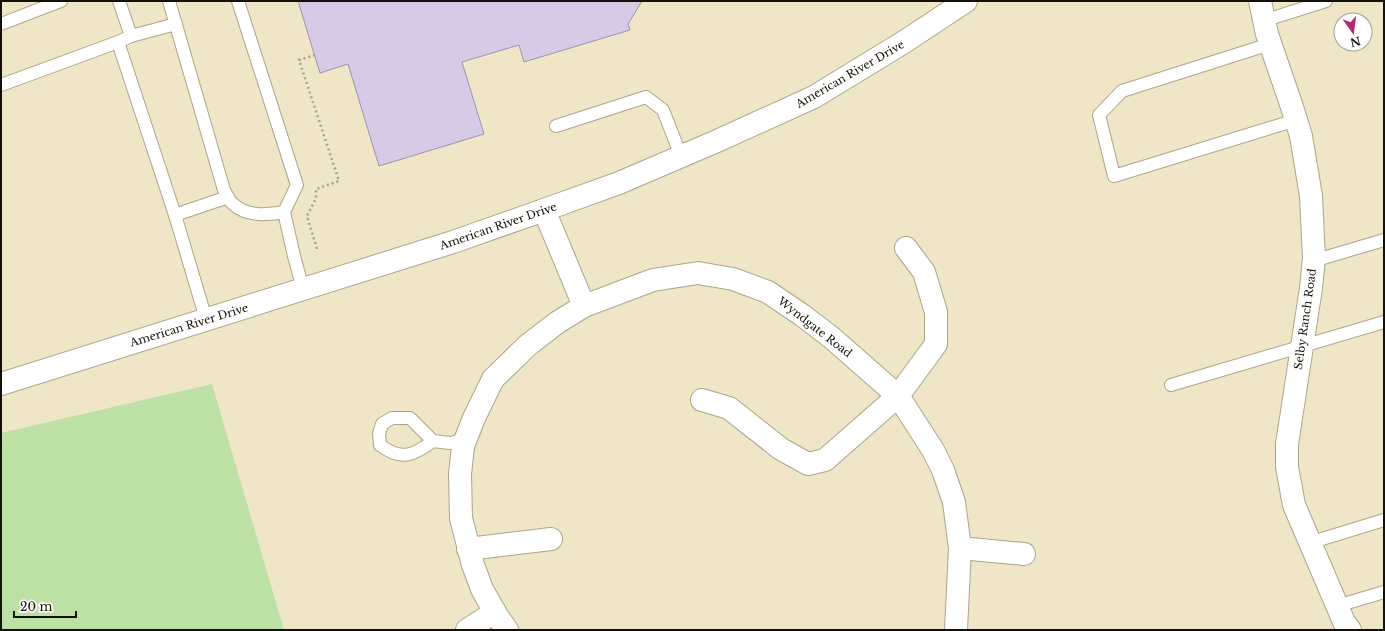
<svg xmlns="http://www.w3.org/2000/svg" width="1385" height="631" viewBox="0 0 1385 631" font-family="'Libre Baskerville',serif">
	<style>
		.green { fill: #bde0a5 }
		.building { fill: #d7cae6; stroke: #9e92ac }
		.lines { fill: none; stroke-linecap: round; stroke-linejoin: round }
		.lane-casing { stroke: #ada488; stroke-width: 14 }
		.street-casing { stroke: #ada488; stroke-width: 24 }
		.secondary-casing { stroke: #ada488; stroke-width: 24 }
		.path { stroke: #a59e86; stroke-width: 2.5; stroke-dasharray: 2 3; stroke-linecap: butt }
		.lane { stroke: #fff; stroke-width: 12 }
		.street { stroke: #fff; stroke-width: 22 }
		.secondary { stroke: #fff; stroke-width: 22 }
		.labels { text-anchor: middle; stroke-width: 3.5; stroke-linejoin: round; paint-order: stroke }
		.street-label { font-size: 11px; fill: #131006; stroke: #fff }
	</style>
	<rect width="100%" height="100%" fill="#efe6c7"/>
	<path class="green" d="M 212,384 L 284,630 L 1,630 L 1,433 Z"/>
	<path class="building" d="M 298,1 L 642,1 L 628,24 L 630,30 L 524,62 L 519,45 L 462,62 L 484,134 L 379,166 L 348,64 L 320,73 Z"/>
	<g class="lines">
		<defs>
			<g id="lane">
				<path d="M 169,1 L 224,190 C 226,194 229,200 232,203 C 246,217 266,215 284,212 L 294,256 L 303,289"/>
				<path d="M 238,1 L 297,185 L 284,212"/>
				<path d="M 1263,21 L 1326,1"/>
				<path d="M 1,24 L 61,1"/>
				<path d="M 131,36 L 176,24"/>
				<path d="M 118,42 L 131,36 L 119,1"/>
				<path d="M 1270,44 L 1122,91 L 1099,115 L 1114,176 L 1296,120"/>
				<path d="M 1,85 L 118,42 L 175,215 L 206,319"/>
				<path d="M 556,126 L 646,97 L 663,110 L 681,156"/>
				<path d="M 175,215 L 228,197"/>
				<path d="M 1313,261 L 1384,240"/>
				<path d="M 1171,385 L 1384,322"/>
				<path d="M 433,441 C 413,456 401,461 380,445 L 379,434 L 382,424 L 392,418 L 410,418 L 433,441 L 450,443 L 466,439"/>
				<path d="M 1309,543 L 1384,520"/>
				<path d="M 1337,606 L 1384,592"/>
			</g>
			<g id="street">
				<path d="M 1260,1 L 1267,34 L 1292,107 L 1301,136 L 1311,196 L 1314,258 L 1311,288 L 1287,444 L 1287,467 L 1294,505 L 1344,622 L 1350,630"/>
				<path d="M 544,210 L 584,306"/>
				<path d="M 702,400 L 729,408 L 781,449 L 808,464 L 825,460 L 898,396 L 936,344 L 936,312 L 924,272 L 906,248"/>
				<path d="M 960,548 L 1024,554"/>
				<path d="M 468,549 L 551,539"/>
				<path d="M 467,630 L 495,612"/>
				<path d="M 507,630 L 497,616 L 482,589 L 473,565 L 461,518 L 460,474 L 463,446 L 474,418 L 493,379 L 528,345 L 558,322 L 584,306 L 653,280 L 698,273 L 733,279 L 768,292 L 802,315 L 832,338 L 898,396 L 933,450 L 943,470 L 954,502 L 960,548 L 956,630"/>
			</g>
			<path id="secondary" d="M 1,384 L 453,242 L 544,210 L 619,183 L 717,141 L 814,97 L 904,42 L 966,1"/>
		</defs>
		<use href="#lane" class="lane-casing"/>
		<use href="#street" class="street-casing"/>
		<use href="#secondary" class="secondary-casing"/>
		<path class="path" d="M 315,55 L 299,60 L 339,181 L 316,189 L 316,198 L 307,216 L 317,249"/>
		<use href="#lane" class="lane"/>
		<use href="#street" class="street"/>
		<use href="#secondary" class="secondary"/>
	</g>
	<g class="labels">
		<g class="street-label">
			<text transform="translate(850 74) rotate(-30)" y="4">American River Drive</text>
			<text transform="translate(498 226) rotate(-19)" y="4">American River Drive</text>
			<text transform="translate(1305 319) rotate(-82)" y="4">Selby Ranch Road</text>
			<text transform="translate(189 325) rotate(-17)" y="4">American River Drive</text>
			<text transform="translate(815 327) rotate(38)" y="4">Wyndgate Road</text>
		</g>
	</g>
	<rect width="1385" height="631" fill="none" stroke="#131006" stroke-width="4"/>
	<g transform="translate(1353 32) rotate(166)"><circle r="19" fill="#ffffff" stroke="#a19f9b"/>
	<path d="M0-3L7 15L0 10L-7 15Z" fill="#b02a6f"/>
	<text y="-6" font-size="11" font-weight="bold" text-anchor="middle" fill="#131006">N</text>
	</g>
	<path d="M14 611v6h62v-6" fill="none" stroke="#131006" stroke-width="2"/>
	<text x="20" y="611" font-size="12" fill="#131006" stroke="#ffffff" stroke-width="3" paint-order="stroke">20 m</text>
</svg>
